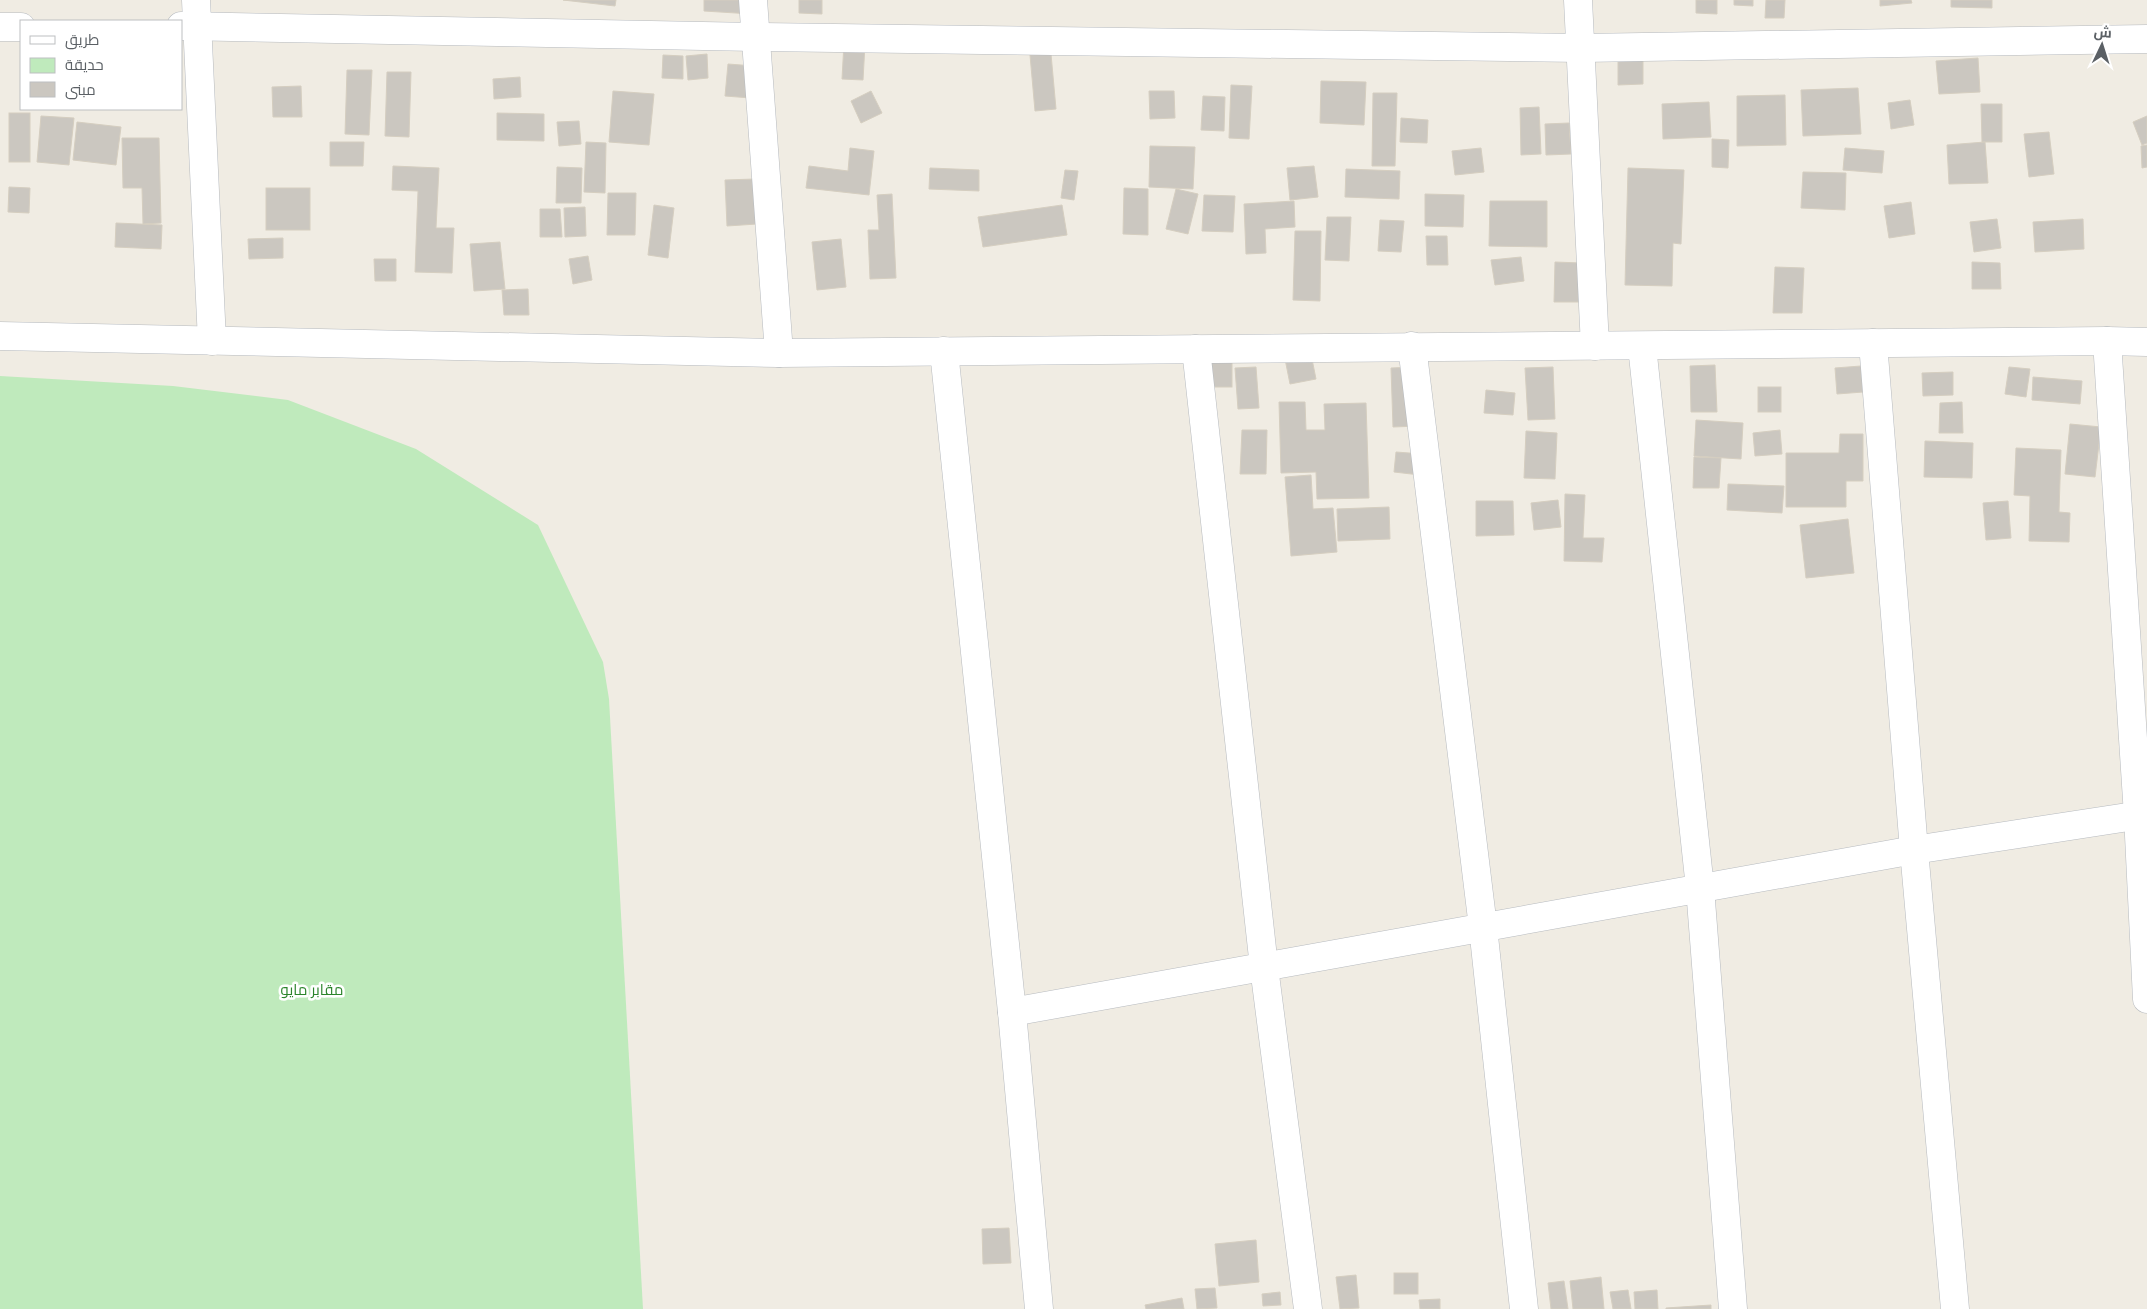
<svg xmlns="http://www.w3.org/2000/svg" width="2147" height="1309" viewBox="0 0 2147 1309" font-family="'Noto Sans',Cairo,sans-serif">
	<style>
		.green { fill: #bfeabc }
		.building { fill: #cbc7c0; stroke: #d5cec0 }
		.lines { fill: none; stroke-linecap: round; stroke-linejoin: round }
		.street-casing { stroke: #b6babf; stroke-width: 29 }
		.street { stroke: #fff; stroke-width: 28 }
		.labels { text-anchor: middle; stroke-width: 5; stroke-linejoin: round; paint-order: stroke }
		.park-label { font-size: 15px; fill: #2b842b; stroke: #fff }
	</style>
	<rect width="100%" height="100%" fill="#f0ece3"/>
	<path class="green" d="M 0,376 L 173,386 L 288,400 L 416,449 L 538,525 L 603,662 L 609,699 L 643,1309 L 0,1309 Z"/>
	<g class="building">
		<path d="M 563,0 L 616,0 L 615,6 Z"/>
		<path d="M 704,0 L 753,0 L 752,14 L 704,11 Z"/>
		<path d="M 799,0 L 822,0 L 822,14 L 799,13 Z"/>
		<path d="M 1696,0 L 1717,0 L 1717,14 L 1696,13 Z"/>
		<path d="M 1734,0 L 1753,0 L 1753,6 L 1734,5 Z"/>
		<path d="M 1766,0 L 1785,0 L 1784,18 L 1765,18 Z"/>
		<path d="M 1880,0 L 1911,0 L 1912,3 L 1880,6 Z"/>
		<path d="M 1951,0 L 1992,0 L 1992,8 L 1951,7 Z"/>
		<path d="M 844,43 L 865,44 L 863,80 L 842,79 Z"/>
		<path d="M 707,54 L 708,78 L 688,80 L 686,56 Z"/>
		<path d="M 1051,54 L 1056,109 L 1035,111 L 1030,55 Z"/>
		<path d="M 663,55 L 683,56 L 683,79 L 662,78 Z"/>
		<path d="M 1978,58 L 1980,92 L 1939,94 L 1936,61 Z"/>
		<path d="M 1618,59 L 1643,59 L 1643,84 L 1618,85 Z"/>
		<path d="M 728,64 L 754,66 L 751,98 L 725,96 Z"/>
		<path d="M 347,70 L 372,70 L 369,135 L 345,134 Z"/>
		<path d="M 387,72 L 411,72 L 409,137 L 385,136 Z"/>
		<path d="M 520,77 L 521,97 L 494,99 L 493,79 Z"/>
		<path d="M 1321,81 L 1366,82 L 1364,125 L 1320,123 Z"/>
		<path d="M 1231,85 L 1252,86 L 1249,139 L 1229,138 Z"/>
		<path d="M 301,86 L 302,117 L 273,117 L 272,87 Z"/>
		<path d="M 1858,88 L 1861,134 L 1803,136 L 1801,90 Z"/>
		<path d="M 613,91 L 654,94 L 649,145 L 609,142 Z"/>
		<path d="M 871,91 L 882,113 L 861,123 L 851,101 Z"/>
		<path d="M 1149,91 L 1174,91 L 1175,118 L 1150,119 Z"/>
		<path d="M 1373,93 L 1397,93 L 1395,166 L 1372,166 Z"/>
		<path d="M 1785,95 L 1786,145 L 1737,146 L 1737,96 Z"/>
		<path d="M 1203,96 L 1225,97 L 1224,131 L 1201,130 Z"/>
		<path d="M 1910,100 L 1914,125 L 1891,129 L 1888,103 Z"/>
		<path d="M 1709,102 L 1711,137 L 1663,139 L 1662,104 Z"/>
		<path d="M 1981,104 L 2002,104 L 2002,142 L 1982,142 Z"/>
		<path d="M 1539,107 L 1541,154 L 1521,155 L 1520,108 Z"/>
		<rect x="9" y="113" width="21" height="49"/>
		<path d="M 497,113 L 544,114 L 544,141 L 497,140 Z"/>
		<path d="M 41,116 L 74,118 L 69,165 L 37,162 Z"/>
		<path d="M 2147,116 L 2147,143 L 2142,145 L 2133,122 Z"/>
		<path d="M 1401,118 L 1428,120 L 1427,143 L 1400,142 Z"/>
		<path d="M 579,121 L 581,144 L 559,146 L 557,122 Z"/>
		<path d="M 77,122 L 121,127 L 116,165 L 73,160 Z"/>
		<path d="M 1569,123 L 1571,154 L 1546,155 L 1545,124 Z"/>
		<path d="M 2049,132 L 2054,174 L 2029,177 L 2024,134 Z"/>
		<path d="M 122,138 L 159,138 L 161,223 L 143,224 L 142,188 L 123,188 Z"/>
		<path d="M 1712,139 L 1729,140 L 1728,168 L 1712,167 Z"/>
		<path d="M 330,142 L 364,142 L 363,166 L 330,166 Z"/>
		<path d="M 586,142 L 606,143 L 605,193 L 584,192 Z"/>
		<path d="M 1985,142 L 1988,183 L 1949,184 L 1947,145 Z"/>
		<path d="M 2147,145 L 2147,167 L 2142,168 L 2141,146 Z"/>
		<path d="M 1150,146 L 1195,147 L 1193,189 L 1149,187 Z"/>
		<path d="M 850,148 L 874,151 L 869,195 L 806,188 L 809,166 L 848,171 Z"/>
		<path d="M 1481,148 L 1484,172 L 1455,175 L 1452,151 Z"/>
		<path d="M 1845,148 L 1884,151 L 1882,173 L 1843,170 Z"/>
		<path d="M 393,166 L 439,168 L 436,228 L 454,228 L 452,273 L 415,272 L 418,191 L 392,190 Z"/>
		<path d="M 1314,166 L 1318,197 L 1290,200 L 1287,168 Z"/>
		<path d="M 557,167 L 582,168 L 581,203 L 556,203 Z"/>
		<path d="M 930,168 L 979,170 L 979,191 L 929,189 Z"/>
		<path d="M 1628,168 L 1684,170 L 1681,244 L 1673,243 L 1672,286 L 1625,285 Z"/>
		<path d="M 1346,169 L 1400,171 L 1399,199 L 1345,197 Z"/>
		<path d="M 1065,170 L 1078,171 L 1074,200 L 1061,198 Z"/>
		<path d="M 1803,172 L 1846,173 L 1845,210 L 1801,208 Z"/>
		<path d="M 755,179 L 757,224 L 727,226 L 725,180 Z"/>
		<path d="M 9,187 L 30,188 L 29,213 L 8,212 Z"/>
		<rect x="266" y="188" width="44" height="42"/>
		<path d="M 1124,188 L 1148,189 L 1148,235 L 1123,234 Z"/>
		<path d="M 1176,189 L 1198,194 L 1188,234 L 1166,229 Z"/>
		<path d="M 608,193 L 636,193 L 635,235 L 607,235 Z"/>
		<path d="M 892,194 L 896,278 L 870,279 L 868,230 L 879,230 L 877,195 Z"/>
		<path d="M 1425,194 L 1464,195 L 1463,227 L 1425,226 Z"/>
		<path d="M 1204,195 L 1235,196 L 1233,232 L 1202,231 Z"/>
		<path d="M 1294,201 L 1295,227 L 1265,229 L 1266,253 L 1246,254 L 1244,204 Z"/>
		<path d="M 1490,201 L 1547,201 L 1547,247 L 1489,246 Z"/>
		<path d="M 1911,202 L 1915,234 L 1889,238 L 1884,206 Z"/>
		<path d="M 654,205 L 674,208 L 668,258 L 648,255 Z"/>
		<path d="M 1062,205 L 1067,235 L 983,247 L 978,217 Z"/>
		<path d="M 585,207 L 586,236 L 565,237 L 564,208 Z"/>
		<path d="M 540,209 L 560,209 L 562,237 L 540,237 Z"/>
		<path d="M 1327,217 L 1351,217 L 1349,261 L 1325,260 Z"/>
		<path d="M 1997,219 L 2001,248 L 1974,252 L 1970,222 Z"/>
		<path d="M 2083,219 L 2084,249 L 2035,252 L 2033,222 Z"/>
		<path d="M 1380,220 L 1404,221 L 1401,252 L 1378,251 Z"/>
		<path d="M 116,223 L 162,225 L 161,249 L 115,247 Z"/>
		<path d="M 1295,231 L 1321,231 L 1320,301 L 1293,300 Z"/>
		<path d="M 1426,236 L 1447,236 L 1448,265 L 1427,265 Z"/>
		<path d="M 283,238 L 283,258 L 249,259 L 248,239 Z"/>
		<path d="M 841,239 L 846,287 L 817,290 L 812,242 Z"/>
		<path d="M 500,242 L 505,289 L 474,291 L 470,244 Z"/>
		<path d="M 588,256 L 592,280 L 573,284 L 569,259 Z"/>
		<path d="M 1521,257 L 1524,281 L 1495,285 L 1491,260 Z"/>
		<path d="M 374,259 L 396,259 L 396,281 L 375,281 Z"/>
		<path d="M 1555,262 L 1581,263 L 1581,302 L 1554,302 Z"/>
		<path d="M 1972,262 L 2000,263 L 2001,289 L 1972,289 Z"/>
		<path d="M 1775,267 L 1804,268 L 1802,313 L 1773,313 Z"/>
		<path d="M 528,289 L 529,315 L 504,315 L 502,290 Z"/>
		<path d="M 1310,349 L 1316,379 L 1290,384 L 1284,354 Z"/>
		<rect x="1211" y="362" width="21" height="25"/>
		<path d="M 1715,365 L 1717,412 L 1691,412 L 1690,366 Z"/>
		<path d="M 1861,366 L 1863,392 L 1837,394 L 1835,368 Z"/>
		<path d="M 1256,367 L 1259,408 L 1238,409 L 1235,368 Z"/>
		<path d="M 1415,367 L 1418,426 L 1393,427 L 1391,368 Z"/>
		<path d="M 1553,367 L 1555,419 L 1528,420 L 1525,368 Z"/>
		<path d="M 2009,367 L 2030,369 L 2026,397 L 2005,394 Z"/>
		<path d="M 1953,372 L 1953,395 L 1923,396 L 1922,373 Z"/>
		<path d="M 2033,377 L 2082,381 L 2080,404 L 2032,400 Z"/>
		<rect x="1758" y="387" width="23" height="25"/>
		<path d="M 1486,390 L 1515,393 L 1513,415 L 1484,413 Z"/>
		<path d="M 1279,402 L 1305,402 L 1306,430 L 1325,430 L 1324,404 L 1366,403 L 1369,498 L 1317,499 L 1316,472 L 1281,473 Z"/>
		<path d="M 1962,402 L 1963,433 L 1939,433 L 1940,403 Z"/>
		<path d="M 1696,420 L 1743,423 L 1741,459 L 1694,456 Z"/>
		<path d="M 2070,424 L 2101,427 L 2095,477 L 2065,474 Z"/>
		<path d="M 1242,430 L 1267,430 L 1266,474 L 1240,474 Z"/>
		<path d="M 1780,430 L 1782,454 L 1755,456 L 1753,433 Z"/>
		<path d="M 1526,431 L 1557,433 L 1555,479 L 1524,478 Z"/>
		<path d="M 1840,434 L 1863,434 L 1863,481 L 1846,481 L 1846,507 L 1786,507 L 1786,453 L 1839,453 Z"/>
		<path d="M 1925,441 L 1973,443 L 1972,478 L 1924,477 Z"/>
		<path d="M 2016,448 L 2061,450 L 2059,512 L 2070,513 L 2069,542 L 2029,541 L 2030,496 L 2014,495 Z"/>
		<path d="M 1396,452 L 1422,454 L 1420,475 L 1394,472 Z"/>
		<path d="M 1694,457 L 1721,458 L 1719,488 L 1693,488 Z"/>
		<path d="M 1311,475 L 1313,509 L 1333,508 L 1337,552 L 1291,556 L 1285,477 Z"/>
		<path d="M 1728,484 L 1784,486 L 1782,513 L 1727,510 Z"/>
		<path d="M 1565,494 L 1585,495 L 1583,538 L 1604,538 L 1602,562 L 1564,561 Z"/>
		<path d="M 1558,500 L 1561,527 L 1534,530 L 1531,503 Z"/>
		<path d="M 1476,501 L 1513,501 L 1514,535 L 1476,536 Z"/>
		<path d="M 2008,501 L 2011,538 L 1986,540 L 1983,503 Z"/>
		<path d="M 1389,507 L 1390,539 L 1338,541 L 1337,509 Z"/>
		<path d="M 1848,519 L 1854,573 L 1806,578 L 1800,525 Z"/>
		<path d="M 1009,1228 L 1011,1263 L 983,1264 L 982,1229 Z"/>
		<path d="M 1256,1240 L 1259,1282 L 1219,1286 L 1215,1244 Z"/>
		<rect x="1394" y="1273" width="24" height="21"/>
		<path d="M 1356,1275 L 1359,1308 L 1340,1309 L 1336,1277 Z"/>
		<path d="M 1601,1277 L 1604,1309 L 1573,1309 L 1570,1281 Z"/>
		<path d="M 1564,1281 L 1568,1309 L 1551,1309 L 1548,1283 Z"/>
		<path d="M 1215,1288 L 1217,1308 L 1197,1309 L 1195,1289 Z"/>
		<path d="M 1628,1290 L 1631,1309 L 1613,1309 L 1610,1292 Z"/>
		<path d="M 1657,1290 L 1658,1309 L 1635,1309 L 1634,1292 Z"/>
		<path d="M 1280,1292 L 1281,1305 L 1263,1306 L 1262,1294 Z"/>
		<path d="M 1182,1298 L 1184,1309 L 1146,1309 L 1145,1305 Z"/>
		<path d="M 1440,1299 L 1440,1309 L 1420,1309 L 1419,1300 Z"/>
		<path d="M 1711,1305 L 1711,1309 L 1666,1309 L 1666,1308 Z"/>
	</g>
	<g class="lines">
		<defs>
			<g id="street">
				<path d="M 196,0 L 212,341"/>
				<path d="M 753,0 L 779,353"/>
				<path d="M 1578,0 L 1595,346"/>
				<path d="M 181,26 L 755,37 L 1582,48 L 2147,39"/>
				<path d="M 0,27 L 21,27"/>
				<path d="M 0,336 L 779,353 L 2107,341 L 2147,342"/>
				<path d="M 2107,341 L 2138,815 L 2147,999"/>
				<path d="M 1873,343 L 1914,850 L 1955,1309"/>
				<path d="M 1412,346 L 1483,927 L 1524,1309"/>
				<path d="M 1642,346 L 1700,888 L 1733,1309"/>
				<path d="M 1196,349 L 1264,967 L 1308,1309"/>
				<path d="M 944,351 L 1012,1012 L 1039,1309"/>
				<path d="M 1012,1012 L 1914,850 L 2147,814"/>
			</g>
		</defs>
		<use href="#street" class="street-casing"/>
		<use href="#street" class="street"/>
	</g>
	<g class="labels">
		<g class="park-label">
			<text x="312" y="995">مقابر مايو</text>
		</g>
	</g>
	<rect x="20" y="20" width="162" height="90" fill="#ffffff" stroke="#bdbfc1"/>
	<rect x="30" y="36" width="25" height="8" fill="#ffffff" stroke="#bdbfc1"/>
	<text x="65" y="45" font-size="15" fill="#5b6065">طريق</text>
	<rect x="30" y="58" width="25" height="15" fill="#bfeabc" stroke="#bdbfc1"/>
	<text x="65" y="70" font-size="15" fill="#5b6065">حديقة</text>
	<rect x="30" y="82" width="25" height="15" fill="#cbc7c0" stroke="#bdbfc1"/>
	<text x="65" y="95" font-size="15" fill="#5b6065">مبنى</text>
	<g transform="translate(2102 45) rotate(4)" stroke="#ffffff" stroke-width="4" paint-order="stroke">
	<path d="M0-4L9 19L0 12L-9 19Z" fill="#5b6065"/>
	<text y="-8" font-size="14" font-weight="bold" text-anchor="middle" fill="#5b6065">ش</text>
	</g>
</svg>
